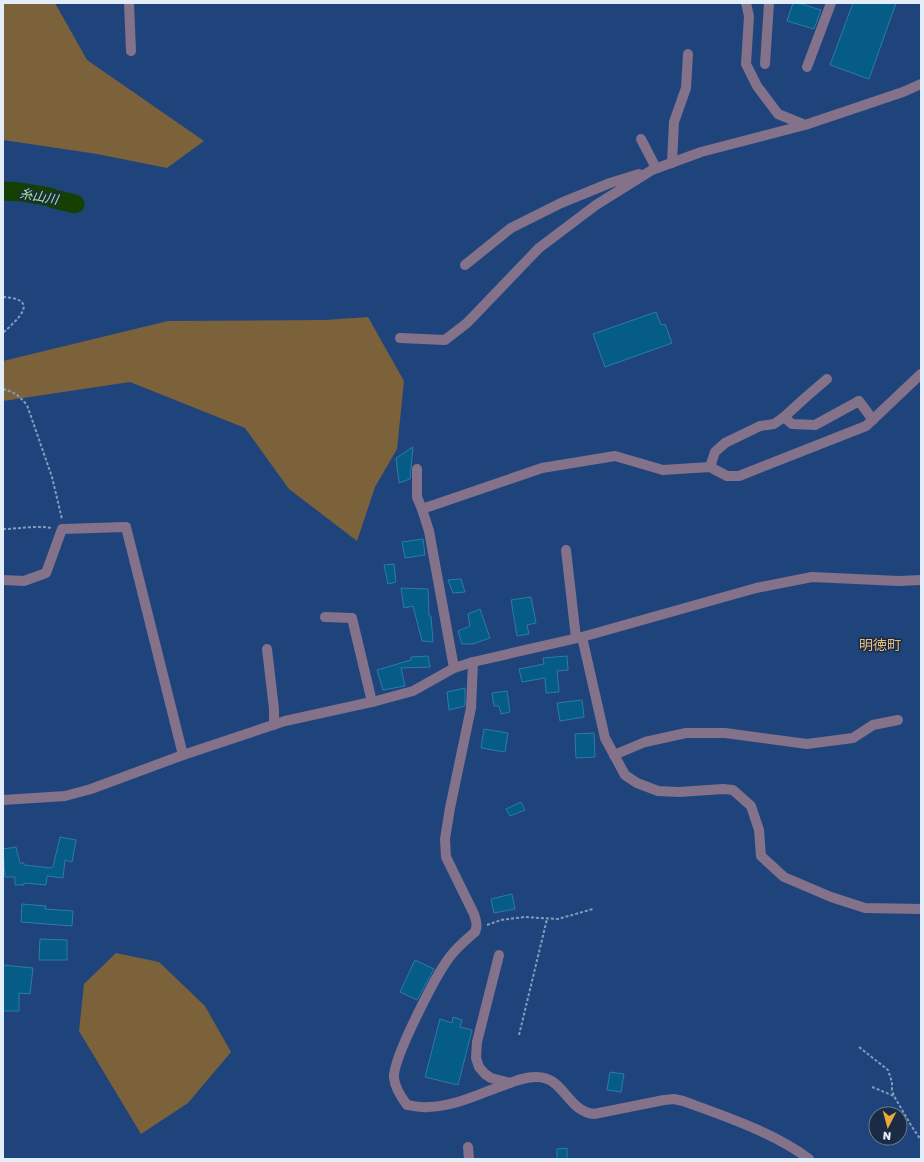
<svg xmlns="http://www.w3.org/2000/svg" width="924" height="1162" viewBox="0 0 924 1162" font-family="'Golos Text','Noto Sans JP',sans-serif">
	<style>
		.green { fill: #7b623a }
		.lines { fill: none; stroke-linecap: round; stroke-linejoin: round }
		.river { stroke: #153f03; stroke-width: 19 }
		.building { fill: #055c86; stroke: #2c7ba9 }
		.path { stroke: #859bbc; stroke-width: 2; stroke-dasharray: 3 2; stroke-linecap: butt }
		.minor { stroke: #84718a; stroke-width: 10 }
		.labels { text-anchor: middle; stroke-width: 3; stroke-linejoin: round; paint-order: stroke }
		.water-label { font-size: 13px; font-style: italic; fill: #a3e38f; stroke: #1b2b45 }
		.quarter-label { font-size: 14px; fill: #e8bd78; stroke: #1b2b45 }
	</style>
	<rect width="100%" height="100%" fill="#1f447b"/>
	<g class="green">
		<path d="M 3,3 L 55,3 L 87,60 L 204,141 L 167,168 L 97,154 L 3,140 Z"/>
		<path d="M 368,317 L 404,381 L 397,449 L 375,487 L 357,541 L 289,489 L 245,428 L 130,382 L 3,401 L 3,361 L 168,321 L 325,320 Z"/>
		<path d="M 116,953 L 159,962 L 205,1006 L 231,1052 L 188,1103 L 141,1134 L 79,1031 L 84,984 Z"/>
	</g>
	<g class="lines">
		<path class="river" d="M 3,191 L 21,192 L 50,197 L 54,199 L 75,204"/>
	</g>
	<g class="building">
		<path d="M 793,3 L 798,3 L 821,10 L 814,29 L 787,21 Z"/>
		<path d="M 853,3 L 896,3 L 869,79 L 830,65 Z"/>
		<path d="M 656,312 L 661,325 L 665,324 L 672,343 L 605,367 L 593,334 Z"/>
		<path d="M 413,447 L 410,479 L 399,483 L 396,458 Z"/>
		<path d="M 423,539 L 425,555 L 405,558 L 402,542 Z"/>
		<path d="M 394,564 L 396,582 L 388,584 L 384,565 Z"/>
		<path d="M 461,579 L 465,592 L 453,593 L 448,580 Z"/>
		<path d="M 401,588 L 428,589 L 429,616 L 431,616 L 433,642 L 422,641 L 413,606 L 404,608 Z"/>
		<path d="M 531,597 L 536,623 L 527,625 L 529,634 L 517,636 L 511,600 Z"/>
		<path d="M 480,609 L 490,638 L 473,644 L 462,644 L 458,631 L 470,626 L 468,614 Z"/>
		<path d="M 428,656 L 430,667 L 401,668 L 405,686 L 383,690 L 377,670 L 411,660 L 411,657 Z"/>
		<path d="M 567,656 L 568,670 L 557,671 L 559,692 L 546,693 L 545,678 L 522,682 L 519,669 L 544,664 L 543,658 Z"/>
		<path d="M 465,688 L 465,706 L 449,710 L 447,692 Z"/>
		<path d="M 507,691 L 510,712 L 501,714 L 499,706 L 494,706 L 492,693 Z"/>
		<path d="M 582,700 L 584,717 L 560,721 L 557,703 Z"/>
		<path d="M 484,729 L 508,733 L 505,752 L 481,748 Z"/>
		<path d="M 594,733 L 595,757 L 576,758 L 575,734 Z"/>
		<path d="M 521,802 L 525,810 L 510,816 L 506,809 Z"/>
		<path d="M 60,837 L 76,840 L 72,862 L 65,860 L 63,878 L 47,876 L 46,885 L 24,883 L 24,885 L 15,885 L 15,877 L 5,877 L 3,849 L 16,847 L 20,863 L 24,863 L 24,865 L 51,868 L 53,867 Z"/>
		<path d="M 512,894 L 515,909 L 494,913 L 491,899 Z"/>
		<path d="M 22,904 L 46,906 L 45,909 L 73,911 L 72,926 L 21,922 Z"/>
		<path d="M 40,939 L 67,940 L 67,960 L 39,960 Z"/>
		<path d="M 415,960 L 434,969 L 417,1000 L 400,992 Z"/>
		<path d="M 3,965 L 33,968 L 30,994 L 19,993 L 19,1011 L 3,1011 Z"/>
		<path d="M 453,1017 L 462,1020 L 460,1027 L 472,1030 L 458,1085 L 425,1077 L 440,1019 L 452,1023 Z"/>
		<path d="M 610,1072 L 624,1074 L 621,1092 L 607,1090 Z"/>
		<path d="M 567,1148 L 567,1159 L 557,1159 L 557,1149 Z"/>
	</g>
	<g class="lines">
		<g class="path">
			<path d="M 3,297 C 41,299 18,319 3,333"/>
			<path d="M 3,389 C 16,393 18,395 27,405 L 52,477 L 62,519"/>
			<path d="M 3,529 C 19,529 36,525 52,528"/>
			<path d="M 487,925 L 501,920 L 524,917 L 558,919 L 593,909"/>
			<path d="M 519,1035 L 547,919"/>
			<path d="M 859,1047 L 888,1070 L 892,1082 L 892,1090 L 894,1096 L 912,1127 L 921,1140"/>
			<path d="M 872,1087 L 894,1096"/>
		</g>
		<g class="minor">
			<path d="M 129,3 L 131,51"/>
			<path d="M 746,3 L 749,16 L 746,64 L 757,86 L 778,114 L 805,125 L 903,92 L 921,84"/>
			<path d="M 765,64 L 769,3"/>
			<path d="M 807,67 L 831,3"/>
			<path d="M 641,139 L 656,168"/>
			<path d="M 672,163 L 674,122 L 686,88 L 688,54"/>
			<path d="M 465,265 L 511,228 L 561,203 L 610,183 L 639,174"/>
			<path d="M 400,338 L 445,340 L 467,323 L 539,248 L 596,205 L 652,170 L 701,152 L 805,125"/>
			<path d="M 784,417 L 806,397 L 827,379"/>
			<path d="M 710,467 L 715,452 L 725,443 L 760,426 L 774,424 L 784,417 L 792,424 L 815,425 L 859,401 L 873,420"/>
			<path d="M 417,469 L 417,497 L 422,509"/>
			<path d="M 566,550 L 576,638"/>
			<path d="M 3,580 L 24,581 L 46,573 L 62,529 L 126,527 L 183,755"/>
			<path d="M 325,617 L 352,618 L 372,702"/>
			<path d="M 582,637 L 605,738 L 625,775 L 637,783 L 658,791 L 679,792 L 723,789 L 733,790 L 751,806 L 759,830 L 761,856 L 784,877 L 831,897 L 865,908 L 921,909"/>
			<path d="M 267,649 L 274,709 L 274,725"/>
			<path d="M 473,662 L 471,708 L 450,808 L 445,839 L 446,857 L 474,914 C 476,921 478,925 475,932 C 466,940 456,948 449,958 C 436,975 392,1060 394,1078 C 395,1088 401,1097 407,1105 C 414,1106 421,1108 428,1107 C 451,1107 475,1096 496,1088 C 509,1084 523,1076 537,1077 C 564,1077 567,1111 594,1114 L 664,1100 L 674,1099 L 683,1101 C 724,1116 775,1133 809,1159"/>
			<path d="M 454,668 L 429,531 L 422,509 L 542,468 L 615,456 L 663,470 L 710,467 L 727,476 L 739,476 L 866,426 L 921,374"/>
			<path d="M 614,755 L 645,742 L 686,733 L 725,733 L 807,744 L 853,738 L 873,725 L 898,720"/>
			<path d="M 3,800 L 65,796 L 91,789 L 183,755 L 285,721 L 376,701 L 413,691 L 454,668 L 473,662 L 582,637 L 756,588 L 812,577 L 899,581 L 921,580"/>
			<path d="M 499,955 L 477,1042 L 476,1058 L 479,1067 L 485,1074 L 491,1078 L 510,1083"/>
			<path d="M 468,1147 L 469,1159"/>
		</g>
	</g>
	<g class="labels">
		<g class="water-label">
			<text transform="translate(39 196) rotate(10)" y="5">糸山川</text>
		</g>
		<g class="quarter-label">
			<text x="880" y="650">明徳町</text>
		</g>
	</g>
	<rect width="924" height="1162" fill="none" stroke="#e4edfa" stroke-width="8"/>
	<g transform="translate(888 1126) rotate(186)"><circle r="19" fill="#1b2b45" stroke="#6b798d"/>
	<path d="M0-3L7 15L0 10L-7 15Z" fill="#e9ab38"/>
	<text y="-6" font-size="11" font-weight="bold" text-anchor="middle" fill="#e4edfa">N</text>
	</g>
</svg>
